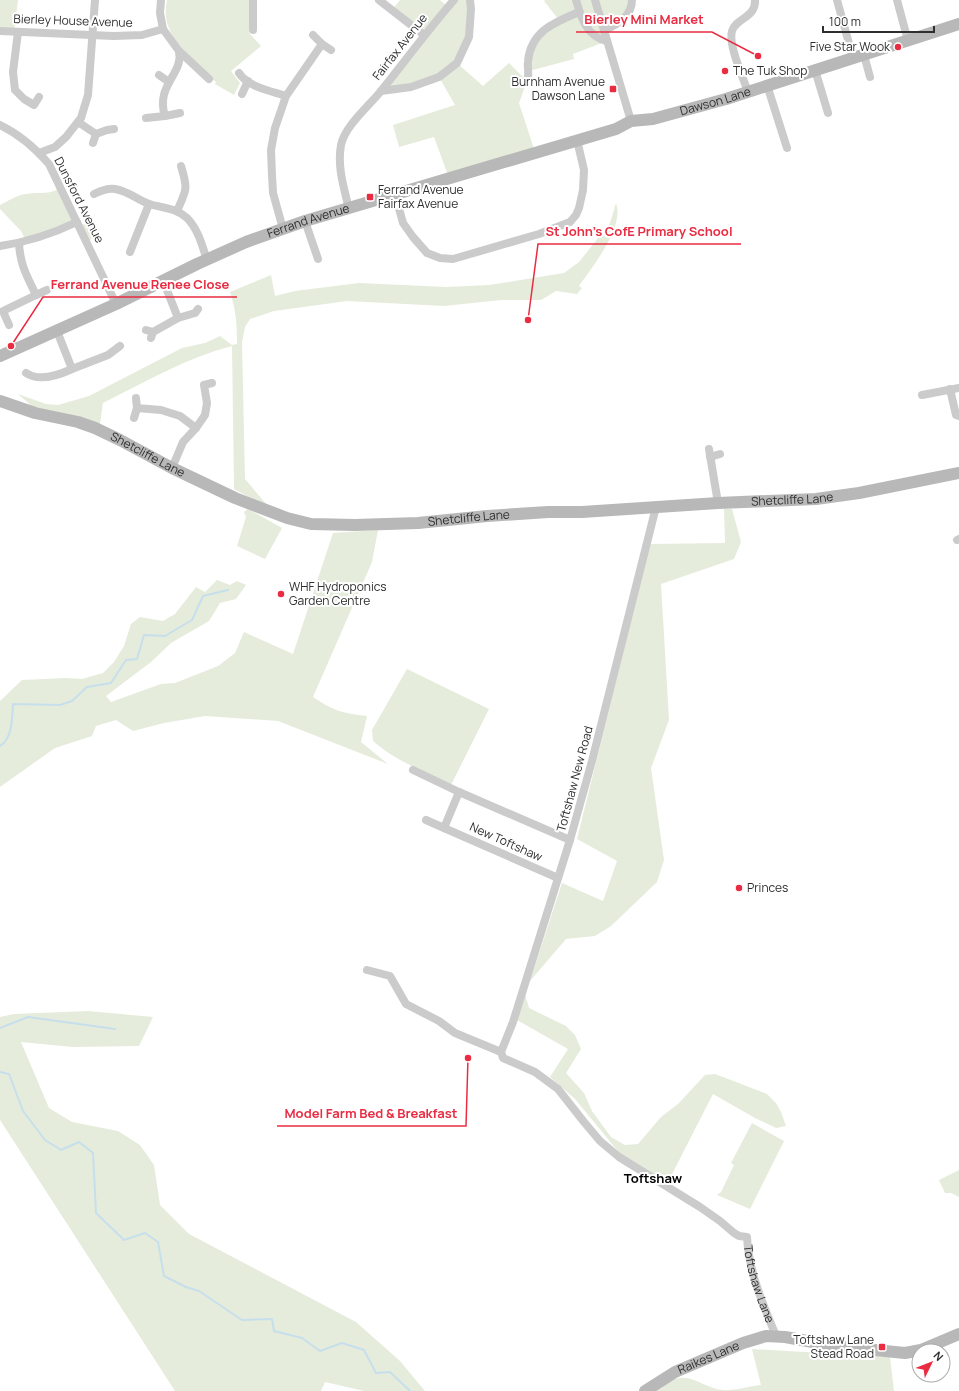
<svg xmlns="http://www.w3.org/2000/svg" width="959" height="1391" viewBox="0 0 959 1391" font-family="Manrope,sans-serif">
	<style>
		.green { fill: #e5ecdb }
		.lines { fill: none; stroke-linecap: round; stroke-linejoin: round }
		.stream { stroke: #c7dfec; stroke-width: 2 }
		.street { stroke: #cbcbcb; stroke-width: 8 }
		.secondary { stroke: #b8b8b8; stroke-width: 12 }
		.poi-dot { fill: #e92c42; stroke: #fff; stroke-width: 1.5 }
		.labels { text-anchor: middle; stroke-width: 4; stroke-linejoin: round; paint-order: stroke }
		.street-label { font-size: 12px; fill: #2e2e2e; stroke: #fff }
		.poi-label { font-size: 12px; fill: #2e2e2e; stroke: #fff; text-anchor: start }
		.neighbourhood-label { font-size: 13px; font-weight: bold; fill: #000; stroke: #fff }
		.leader { fill: none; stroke: #e92c42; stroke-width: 1.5 }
		.callout-dot { fill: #e92c42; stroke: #fff; stroke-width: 1.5 }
		.callout-label { font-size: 13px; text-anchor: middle; font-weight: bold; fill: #e92c42; stroke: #fff; stroke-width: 4; stroke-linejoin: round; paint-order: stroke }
	</style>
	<rect width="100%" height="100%" fill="#fff"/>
	<g class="green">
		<path d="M 0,0 L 18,0 L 14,32 L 0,31 Z"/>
		<path d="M 167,0 L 250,0 L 251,21 L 249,33 L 261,46 L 231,71 L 240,83 L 234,95 L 215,84 L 216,82 C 203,71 175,44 169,28 C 165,19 165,10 167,0 Z"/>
		<path d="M 400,0 L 440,0 L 448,7 L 454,0 L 470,0 L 469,37 L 457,63 L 483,86 L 509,63 L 527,81 L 519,103 L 535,152 L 449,178 L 434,137 L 399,147 L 393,125 L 455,105 L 439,77 L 381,91 L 424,35 L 392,10 Z"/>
		<path d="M 545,0 L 632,0 L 632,7 L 605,30 L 607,41 L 573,54 L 574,59 L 529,71 L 533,43 L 559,20 L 544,1 Z"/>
		<path d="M 60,188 L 77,222 L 97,229 L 88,244 L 77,222 L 26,241 L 21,231 L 0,209 L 0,205 C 8,201 17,195 26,194 C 41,191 46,196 60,188 Z"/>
		<path d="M 616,203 C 625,227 592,267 579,286 L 582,288 L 577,294 L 556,291 L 541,300 L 501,300 L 444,306 L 347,301 L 274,311 L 250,319 L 245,327 L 242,342 L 245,479 L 267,505 L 256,501 L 234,489 L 232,346 C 186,358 145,382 103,403 L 100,424 L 33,407 L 18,394 L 46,404 L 58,405 L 89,396 L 182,348 L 205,343 L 220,336 L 232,345 L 237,344 C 237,325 236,310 230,292 L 271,275 L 275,296 L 295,291 L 359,283 L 446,287 L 489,285 L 564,273 L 579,262 L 610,223 Z"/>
		<path d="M 248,509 L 282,528 L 265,559 L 237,546 L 246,517 L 244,512 Z"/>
		<path d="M 724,509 L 732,509 L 741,542 L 734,559 L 661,584 L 669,720 L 651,768 L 664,860 L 657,882 L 611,926 L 595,936 L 566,939 L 530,981 L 562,883 L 603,901 L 617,861 L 577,839 L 650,544 L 725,543 Z"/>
		<path d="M 378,530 L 372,562 L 313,697 C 334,711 341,713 367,716 L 361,742 L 388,764 L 278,721 L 205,716 L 164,723 L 133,731 L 116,720 L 96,726 L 92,736 L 55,748 L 0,787 L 0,701 L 22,680 L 66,678 L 82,679 L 103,673 L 114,662 L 124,646 L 131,624 L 140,617 L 163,621 L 175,614 L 196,587 L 205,592 L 217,580 L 230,585 L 237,581 L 246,585 L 236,599 L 220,603 L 209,621 L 171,643 L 151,662 L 106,696 L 111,702 L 161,684 L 175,683 L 218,666 L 235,653 L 244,632 L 293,654 L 333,533 Z"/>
		<path d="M 407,669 L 489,709 L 451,785 C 426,772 395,761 373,741 L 372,730 Z"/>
		<path d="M 525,994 L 529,1008 L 566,1026 L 575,1035 L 581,1049 L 566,1073 L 584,1093 L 592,1111 L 611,1137 L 625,1145 L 638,1144 L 661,1117 L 678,1104 L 705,1075 L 715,1074 L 767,1094 L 776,1103 L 781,1112 L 786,1126 L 776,1128 L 755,1118 L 713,1094 L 668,1182 L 622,1156 L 575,1099 L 550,1077 L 568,1049 L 517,1020 Z"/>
		<path d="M 88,1011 L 153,1017 L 139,1046 L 73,1047 L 21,1042 L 49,1108 L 72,1122 L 118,1131 L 140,1145 L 154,1165 L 160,1205 L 189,1234 L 356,1322 L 400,1361 L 425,1391 L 364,1391 L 325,1382 L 321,1391 L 175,1391 L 0,1120 L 0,1017 L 14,1014 Z"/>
		<path d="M 752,1123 L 784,1141 L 750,1209 L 717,1195 L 721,1192 L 734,1165 L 731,1163 Z"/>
		<path d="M 959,1170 L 959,1197 L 951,1193 L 945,1193 L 939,1180 Z"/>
		<path d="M 752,1349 L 890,1357 L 894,1391 L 656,1391 C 662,1387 668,1382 675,1379 C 693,1373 708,1391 726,1390 C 738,1390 750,1386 761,1385 Z"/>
	</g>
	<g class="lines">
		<g class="stream">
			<path d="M 0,746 C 13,738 12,717 13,704 L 60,705 L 72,701 L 87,687 L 111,683 L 126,660 L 137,659 L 144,635 L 165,636 L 192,620 L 203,596 L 228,590"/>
			<path d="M 0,1028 L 28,1017 L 115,1029"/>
			<path d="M 0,1072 L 9,1074 L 23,1111 L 45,1140 L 61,1150 L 79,1142 L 93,1153 L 96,1213 L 124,1240 L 145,1233 L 158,1242 L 164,1276 L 186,1287 L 199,1291 L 242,1320 L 272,1319 L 274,1331 L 302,1338 L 320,1351 L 342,1343 L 364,1350 L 376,1373 L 390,1372 L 410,1391"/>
		</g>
		<g class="street">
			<path d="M 379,0 L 424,35"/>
			<path d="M 576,0 C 581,18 587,37 607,41"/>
			<path d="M 595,0 L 631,121"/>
			<path d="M 837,0 L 853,58"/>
			<path d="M 897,0 L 908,41"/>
			<path d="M 163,29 L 179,51 L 209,79"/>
			<path d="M 253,30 L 253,0"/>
			<path d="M 605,30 C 618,24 632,16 632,0"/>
			<path d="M 0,31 L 114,36 L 142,35 L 163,29 L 160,13 L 161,0"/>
			<path d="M 18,32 L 13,72 L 15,90 L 24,99 L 34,105 L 39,97"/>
			<path d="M 322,44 L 331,50"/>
			<path d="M 179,51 C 184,74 155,85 165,116 L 180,113"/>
			<path d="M 864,55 L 870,77"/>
			<path d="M 815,70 L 828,113"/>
			<path d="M 239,73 C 248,87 271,91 286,96"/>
			<path d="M 159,75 L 169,82"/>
			<path d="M 528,77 C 529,72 527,66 528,61 C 531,31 555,22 579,12"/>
			<path d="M 767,85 L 787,148"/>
			<path d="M 381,91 L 411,87 L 439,77 L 457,63 L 469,37 L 471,9 L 470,0"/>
			<path d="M 748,92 C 743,77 728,45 732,31 C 736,18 756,18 755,0"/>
			<path d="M 242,94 L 248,81"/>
			<path d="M 146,118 L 165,116"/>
			<path d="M 78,122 L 96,134 L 107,130 L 114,129"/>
			<path d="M 0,125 C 19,134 36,149 49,164 L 116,304"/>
			<path d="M 93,143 L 96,134"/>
			<path d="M 39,153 L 55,147 L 66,137 L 81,118 L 88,95 L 95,0"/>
			<path d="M 94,194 C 100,191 108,188 115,189 C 128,191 138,200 149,204 C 163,208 176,208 187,218 C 198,229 202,245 207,260"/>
			<path d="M 395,194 L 403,223 L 413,237 L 427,253 L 440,258 L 453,259 L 539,234 L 570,222 L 576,215 L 579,208 L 583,190 L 584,170 L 577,140"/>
			<path d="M 349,209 C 344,188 337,167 341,145 C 345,126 368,107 381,91 C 405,61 428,30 454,0"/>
			<path d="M 177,211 C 187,189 188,189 181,166"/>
			<path d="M 305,221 L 318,259"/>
			<path d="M 283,229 L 273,193 L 272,175 L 271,150 L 275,128 L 286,96 L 322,44 L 313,35"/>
			<path d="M 0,246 C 28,242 52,234 77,222"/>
			<path d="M 130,252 L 149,204"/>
			<path d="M 36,295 L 47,290"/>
			<path d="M 178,318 L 195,313 L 198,309"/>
			<path d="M 9,325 L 3,311 L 36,295 C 27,276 20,265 19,243"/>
			<path d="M 146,330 L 153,332"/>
			<path d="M 57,331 L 72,369 L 108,355 L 120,346"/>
			<path d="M 151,338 L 153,332 L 178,318 L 163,280"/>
			<path d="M 26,373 C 39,382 59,375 72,369"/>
			<path d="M 950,389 L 956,415 L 959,416"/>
			<path d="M 922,395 L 959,388"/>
			<path d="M 136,398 L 137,408 L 161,410 L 180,416 L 196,428"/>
			<path d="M 134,418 L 137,408"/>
			<path d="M 709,449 L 718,503"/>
			<path d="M 710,457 L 720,454"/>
			<path d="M 172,468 L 183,442 L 196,428 L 205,415 L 207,403 L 204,385 L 212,383"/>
			<path d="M 957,540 L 959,539"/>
			<path d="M 413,770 L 459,792 L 570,840"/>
			<path d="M 459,792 L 444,828 L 558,878"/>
			<path d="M 426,820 L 444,828"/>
			<path d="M 367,970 L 390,976 L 406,1004 L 439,1021 L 455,1033 L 501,1052"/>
			<path d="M 501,1052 L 513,1022 L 570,840 L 592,761 L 656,507"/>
			<path id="s1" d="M 501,1052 L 503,1058 L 535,1072 L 558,1089 L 584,1122 L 600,1141 L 619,1157 L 700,1207 L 720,1221 L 734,1233 L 739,1236 L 747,1237 C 749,1273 763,1304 776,1336"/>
		</g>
		<g class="secondary">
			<path id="s2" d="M 0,356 L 116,304 L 197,264 L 246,242 L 305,221 L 616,129 L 631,121 L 653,119 L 726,99 L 959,24"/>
			<path id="s3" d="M 0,401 L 35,413 L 78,422 L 95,428 L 120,440 L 172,468 L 235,498 L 287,518 L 311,524 L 355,525 L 418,523 L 487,516 L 548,512 L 582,512 L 718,503 L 816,499 L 859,493 L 959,473"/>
			<path id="s4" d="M 645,1391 L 675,1372 L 743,1343 L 766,1336 L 785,1337 L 835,1346 L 905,1353 L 921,1350 L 959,1334"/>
		</g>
	</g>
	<g class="poi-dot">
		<circle cx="898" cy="47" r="4"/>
		<circle cx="725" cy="71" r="4"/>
		<rect x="609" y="85" width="8" height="8" rx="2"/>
		<rect x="366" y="193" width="8" height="8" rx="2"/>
		<circle cx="281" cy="594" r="4"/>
		<circle cx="739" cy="888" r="4"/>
		<rect x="878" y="1343" width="8" height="8" rx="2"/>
	</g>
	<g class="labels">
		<g class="street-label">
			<text transform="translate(73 21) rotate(2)" y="4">Bierley House Avenue</text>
			<text transform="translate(400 47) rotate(-52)" y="4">Fairfax Avenue</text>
			<text dy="4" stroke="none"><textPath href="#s2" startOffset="762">Dawson Lane</textPath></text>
			<text transform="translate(79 200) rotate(63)" y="4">Dunsford Avenue</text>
			<text dy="4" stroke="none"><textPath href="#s2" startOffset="337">Ferrand Avenue</textPath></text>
			<text dy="4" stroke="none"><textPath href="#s3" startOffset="158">Shetcliffe Lane</textPath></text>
			<text dy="4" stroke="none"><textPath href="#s3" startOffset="818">Shetcliffe Lane</textPath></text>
			<text dy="4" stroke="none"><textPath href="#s3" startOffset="494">Shetcliffe Lane</textPath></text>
			<text transform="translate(575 779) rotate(-75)" y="4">Toftshaw New Road</text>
			<text transform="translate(506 842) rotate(24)" y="4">New Toftshaw</text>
			<text dy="4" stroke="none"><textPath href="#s1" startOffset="362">Toftshaw Lane</textPath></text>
			<text dy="4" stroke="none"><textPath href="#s4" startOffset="72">Raikes Lane</textPath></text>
		</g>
		<g class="poi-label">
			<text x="890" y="51" text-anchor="end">Five Star Wook</text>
			<text x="733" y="75">The Tuk Shop</text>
			<text x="605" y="86" text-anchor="end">Burnham Avenue<tspan x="605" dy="14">Dawson Lane</tspan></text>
			<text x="378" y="194">Ferrand Avenue<tspan x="378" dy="14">Fairfax Avenue</tspan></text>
			<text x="289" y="591">WHF Hydroponics<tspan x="289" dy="14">Garden Centre</tspan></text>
			<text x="747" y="892">Princes</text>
			<text x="874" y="1344" text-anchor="end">Toftshaw Lane<tspan x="874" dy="14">Stead Road</tspan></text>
		</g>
		<g class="neighbourhood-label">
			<text x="653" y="1183">Toftshaw</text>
		</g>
	</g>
	<path class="leader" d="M758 56L712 32H576M528 320L538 244H741M11 346L43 297H237M468 1058L466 1126H277"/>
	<g class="callout-dot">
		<circle cx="758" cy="56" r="4"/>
		<circle cx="528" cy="320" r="4"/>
		<circle cx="11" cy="346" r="4"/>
		<circle cx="468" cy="1058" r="4"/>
	</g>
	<g class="callout-label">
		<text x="644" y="24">Bierley Mini Market</text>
		<text x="639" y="236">St John's CofE Primary School</text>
		<text x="140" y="289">Ferrand Avenue Renee Close</text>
		<text x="371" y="1118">Model Farm Bed &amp; Breakfast</text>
	</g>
	<g transform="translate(931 1363) rotate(47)"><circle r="19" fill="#ffffff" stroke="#ababab"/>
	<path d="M0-3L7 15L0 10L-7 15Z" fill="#e92c42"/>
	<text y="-6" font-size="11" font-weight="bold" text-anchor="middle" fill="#2e2e2e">N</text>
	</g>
	<path d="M823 26v6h111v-6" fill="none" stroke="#2e2e2e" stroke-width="2"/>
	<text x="829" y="26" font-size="12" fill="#2e2e2e" stroke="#ffffff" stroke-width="3" paint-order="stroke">100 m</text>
</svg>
